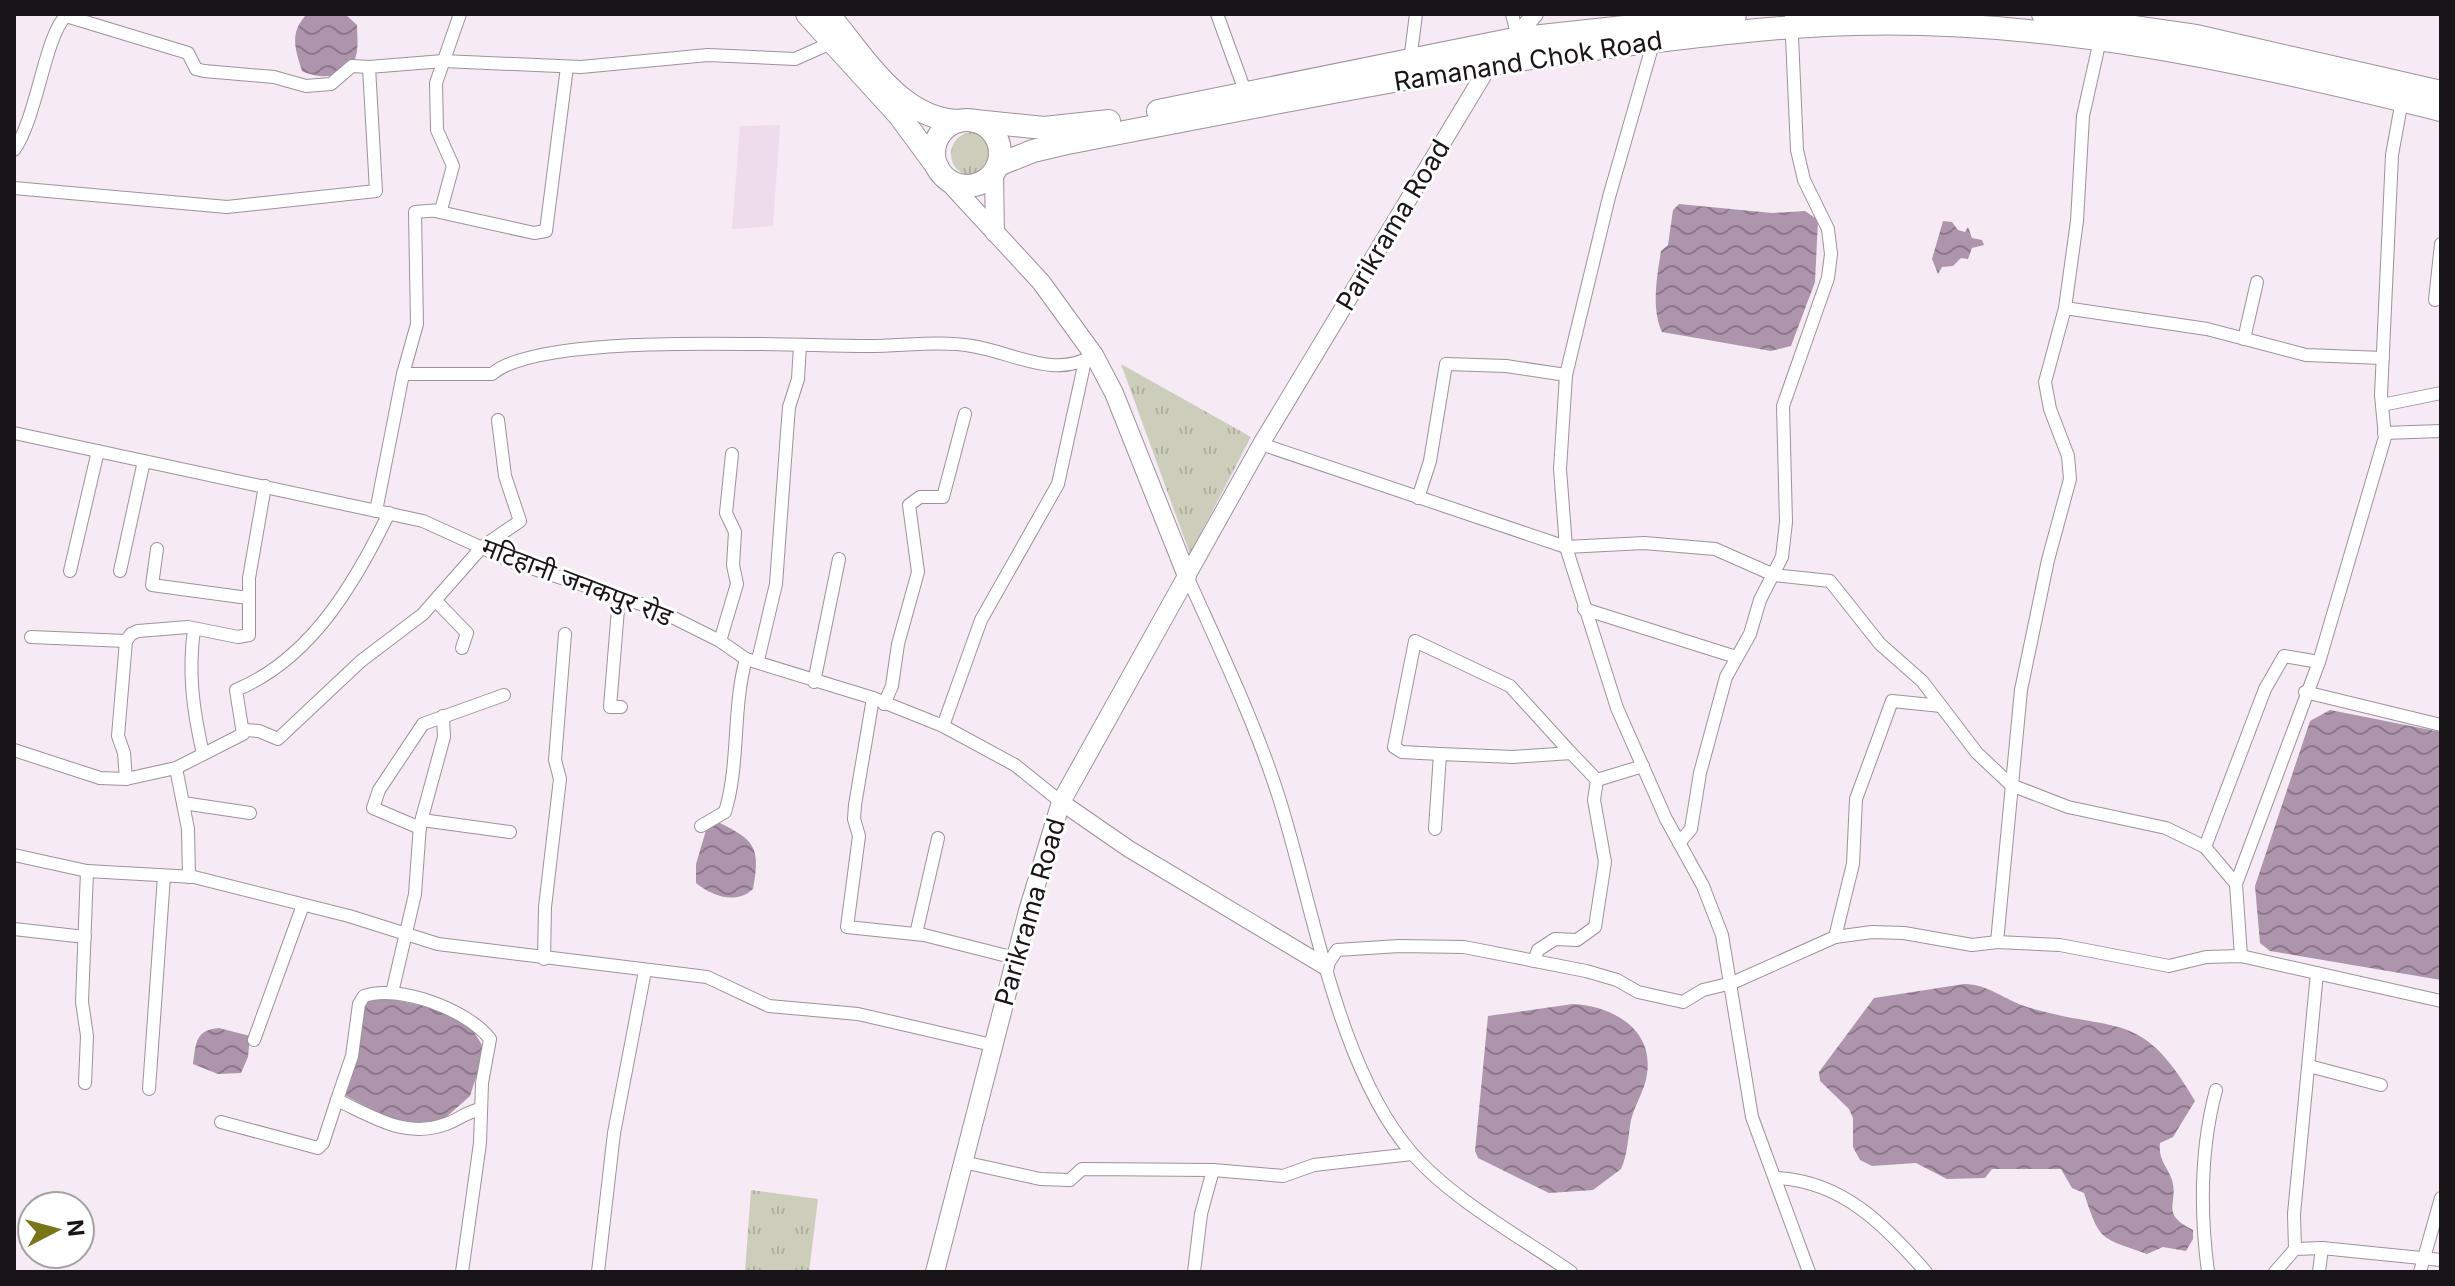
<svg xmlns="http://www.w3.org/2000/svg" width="2455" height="1286" viewBox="0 0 2455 1286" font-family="Inter,'Noto Sans Devanagari',sans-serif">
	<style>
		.built { fill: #eedcec }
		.park { fill: url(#park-tufts) }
		.water { fill: url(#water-waves) }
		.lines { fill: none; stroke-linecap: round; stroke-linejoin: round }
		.street-casing { stroke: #9d929c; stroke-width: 14 }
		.secondary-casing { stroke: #9d929c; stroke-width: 18 }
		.primary-casing { stroke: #9d929c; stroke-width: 20 }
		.highway-casing { stroke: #9d929c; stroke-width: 24 }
		.street { stroke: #fff; stroke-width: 12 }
		.secondary { stroke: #fff; stroke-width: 16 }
		.primary { stroke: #fff; stroke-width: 18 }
		.highway { stroke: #fff; stroke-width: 22 }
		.labels { text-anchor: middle; stroke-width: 6; stroke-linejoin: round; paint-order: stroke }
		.street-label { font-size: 26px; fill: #181417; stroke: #fff }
	</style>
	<defs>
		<pattern id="park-tufts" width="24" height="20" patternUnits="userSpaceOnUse" patternTransform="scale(2)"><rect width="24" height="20" fill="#cdcdbb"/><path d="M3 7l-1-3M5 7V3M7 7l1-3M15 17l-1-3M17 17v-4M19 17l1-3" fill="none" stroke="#afafa0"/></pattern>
		<pattern id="water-waves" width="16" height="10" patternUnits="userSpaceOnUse" patternTransform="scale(2)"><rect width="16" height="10" fill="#ad95ab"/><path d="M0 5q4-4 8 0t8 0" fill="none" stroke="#8c788a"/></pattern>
	</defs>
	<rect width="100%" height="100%" fill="#f6eaf5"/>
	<path class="built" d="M 780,125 L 773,226 L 732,229 L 740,126 Z"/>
	<g class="park">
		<circle cx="973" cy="154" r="22"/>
		<path d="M 1121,364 L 1251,437 L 1190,554 Z"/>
		<path d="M 751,1190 L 818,1199 L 809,1272 L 745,1272 Z"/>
	</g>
	<g class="water">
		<path d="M 307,14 L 345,14 L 357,25 C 357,35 359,49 355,59 C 347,80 318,79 302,71 C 295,48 289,33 307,14 Z"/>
		<path d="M 1679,204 L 1772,213 L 1805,211 L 1818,220 L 1815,282 L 1791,346 L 1771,351 L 1662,332 C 1651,309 1657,276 1661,251 L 1668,245 L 1673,210 Z"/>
		<path d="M 1943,221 L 1952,222 L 1958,230 L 1965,232 L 1968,227 L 1972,238 L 1982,240 L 1984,245 L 1972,248 L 1968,259 L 1961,258 L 1953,266 L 1942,267 L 1938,274 L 1932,259 Z"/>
		<path d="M 2330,710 L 2441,732 L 2441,980 L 2270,951 L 2260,943 L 2255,886 L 2310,721 Z"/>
		<path d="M 718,822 C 754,840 761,846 753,889 C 736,905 712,896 696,883 L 696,864 L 707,827 Z"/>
		<path d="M 1964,984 C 1988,984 2005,1000 2027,1007 C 2116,1034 2141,1007 2195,1101 L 2173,1137 L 2160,1143 C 2158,1160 2167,1165 2172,1180 C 2179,1205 2159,1213 2193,1230 L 2193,1239 L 2186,1251 L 2163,1247 L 2147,1254 C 2100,1237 2100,1242 2084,1193 L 2072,1188 L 2061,1169 L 1992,1169 L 1985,1178 L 1947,1179 L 1916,1163 L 1872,1166 L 1860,1160 L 1853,1147 L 1853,1118 L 1849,1109 L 1820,1081 L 1819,1072 L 1874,998 Z"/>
		<path d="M 385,998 L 448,1011 L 471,1027 L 485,1050 L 470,1096 L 444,1119 L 406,1127 L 344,1095 L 352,1073 L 361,1036 L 362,1011 L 367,999 Z"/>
		<path d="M 1573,1004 C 1611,1006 1654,1028 1647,1074 C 1645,1090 1635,1104 1631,1120 C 1628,1136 1628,1154 1621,1169 L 1593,1190 L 1549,1193 L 1478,1158 L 1475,1151 L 1488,1016 Z"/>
		<path d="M 219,1028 L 250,1036 L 248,1057 L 241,1073 L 218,1074 L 193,1064 C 196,1043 195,1030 219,1028 Z"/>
	</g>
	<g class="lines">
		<defs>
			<g id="street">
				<path d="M 1217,14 L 1245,91"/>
				<path d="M 1512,14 L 1517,34"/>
				<path d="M 1654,40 L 1609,197 L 1566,375 L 1560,469 L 1566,547 L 1617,708 L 1666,819 L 1703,886 L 1722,935 L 1752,1117 L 1809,1272"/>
				<path d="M 1410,61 L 1416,14"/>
				<path d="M 14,150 C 37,118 45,35 66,16 L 188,53 L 196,69 L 204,71 L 274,77 L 306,86 L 331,84 L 352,66 L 369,67"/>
				<path d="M 14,188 L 227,207 L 376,191 L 369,67 L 443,61 L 581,67 L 708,55 L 795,59 L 831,43"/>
				<path d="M 435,211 L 534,233 L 546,231 L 567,67"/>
				<path d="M 2435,300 L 2441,244"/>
				<path d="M 2065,308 L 2077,221 L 2083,116 L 2100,40"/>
				<path d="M 2244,339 L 2257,282"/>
				<path d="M 403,374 L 492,374 C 541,331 790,346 863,346 C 897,347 937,340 972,346 C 1012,352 1055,380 1094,355"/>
				<path d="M 2382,405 L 2441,393"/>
				<path d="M 14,433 L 423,521 L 513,562 L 656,609 L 720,641 L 746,659 L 873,698 L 943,726 L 1015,765 L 1061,802"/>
				<path d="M 2384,433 L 2441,431"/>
				<path d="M 1261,444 L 1566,547 L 1644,543 L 1715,549 L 1774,575 L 1830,581 L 1880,644 L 1922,681 L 1977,753 L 2011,785 L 2068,807 L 2166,828 L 2205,847 L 2236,884"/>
				<path d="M 1418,498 L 1430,461 L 1446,364 L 1506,366 L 1566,375"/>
				<path d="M 376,511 L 403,374 L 417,324 L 415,212 L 441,210 L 453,166 L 437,130 L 436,83 L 460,14"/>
				<path d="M 157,549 L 152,585 L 248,598"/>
				<path d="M 70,571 L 98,451"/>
				<path d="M 120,571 L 144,461"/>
				<path d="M 1187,576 C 1220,650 1256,724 1280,801 C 1313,906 1338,1068 1411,1152 C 1451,1199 1521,1237 1571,1272"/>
				<path d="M 619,597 L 610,707 L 621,707"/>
				<path d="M 436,601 L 467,633 L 462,648"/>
				<path d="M 1584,609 L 1736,657"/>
				<path d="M 194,629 C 188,674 193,710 203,754"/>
				<path d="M 31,637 L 126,641"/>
				<path d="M 720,641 L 737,584 L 733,565 L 735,532 L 726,513 L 732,454"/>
				<path d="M 758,660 L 776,584 L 787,433 L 789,407 L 798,379 L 800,345"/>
				<path d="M 814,682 L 839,559"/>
				<path d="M 2305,692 L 2441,725"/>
				<path d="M 873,698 L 855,805 L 854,819 L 859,836 L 847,927 L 924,935 L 1015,958"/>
				<path d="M 884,704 L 892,686 L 898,644 L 918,572 L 909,505 L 920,497 L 943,497 L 965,414"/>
				<path d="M 943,726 L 981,620 L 1058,484 L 1085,361"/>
				<path d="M 245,730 L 259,731 L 278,739 L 361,661 L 423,614 L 482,547 L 520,521 L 505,476 L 498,420"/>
				<path d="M 14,750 L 100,778 L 126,779 L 176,768 L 188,829 L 189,877"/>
				<path d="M 1440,754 L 1402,752 L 1394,747 L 1415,641 L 1510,686 L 1571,753"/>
				<path d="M 176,768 L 243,734 L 236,690 C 311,659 355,583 389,513"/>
				<path d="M 126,779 L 124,753 L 118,736 L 126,641 L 131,634 L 138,631 L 188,627 L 238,637 L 249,635 L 249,578 L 265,486"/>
				<path d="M 183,803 L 250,813"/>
				<path d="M 422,820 L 510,832"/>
				<path d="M 701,826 L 725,812 C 740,763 732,709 746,659"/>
				<path d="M 420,828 L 373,808 L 379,790 L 423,724 L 504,695"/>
				<path d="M 1435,829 L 1440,754 L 1513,757 L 1571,753 L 1597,780 L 1643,766"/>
				<path d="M 1679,843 L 1691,829 L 1700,773 L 1726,677 L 1750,634 L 1760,600 L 1782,557 L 1786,522 L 1783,406 L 1828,278 L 1831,254 L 1828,229 L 1804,180 L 1797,150 L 1791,14"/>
				<path d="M 2205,847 L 2265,689 L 2284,656 L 2319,662"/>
				<path d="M 14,855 L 87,871 L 194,877 L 349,916 L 438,944 L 707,977 L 769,1006 L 858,1014 L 992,1045"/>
				<path d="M 14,929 L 85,937"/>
				<path d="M 916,934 L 938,838"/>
				<path d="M 1835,937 L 1853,864 L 1856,799 L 1892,701 L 1941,706"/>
				<path d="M 1997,942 L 2021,690 L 2048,560 L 2070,479 L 2068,456 L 2050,409 L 2045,382 L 2065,308 L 2207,329 L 2306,355 L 2383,358"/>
				<path d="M 2241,956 L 2236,884 L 2319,662 L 2385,437 L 2381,395 L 2392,155 L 2402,100"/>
				<path d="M 544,959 L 545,907 L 560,779 L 555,760 L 565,634"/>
				<path d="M 1534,961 L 1538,950 L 1555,939 L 1577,940 L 1595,927 L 1605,862 L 1594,800 L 1597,780"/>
				<path d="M 1326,967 L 1337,950 L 1399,946 L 1464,947 L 1586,971 L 1617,980 L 1638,992 L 1683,1002 L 1703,990 L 1732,983 L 1835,937 L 1872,932 L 1904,933 L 1972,945 L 1997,942 L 2060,945 L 2169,966 L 2206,957 L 2241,956 L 2441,1001"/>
				<path d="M 392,993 L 415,894 L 420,825 L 444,737 L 443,716"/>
				<path d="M 254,1040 L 303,905"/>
				<path d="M 2309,1066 L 2381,1085"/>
				<path d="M 85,1083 L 87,1036 L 82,1002 L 87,871"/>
				<path d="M 149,1089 L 164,876"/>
				<path d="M 221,1122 L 318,1148 L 323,1143 L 337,1100"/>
				<path d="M 963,1162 L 1040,1179 L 1070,1180 L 1082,1169 L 1213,1170 L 1201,1214 L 1194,1272"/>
				<path d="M 1213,1170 L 1283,1176 L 1314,1165 L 1412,1154"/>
				<path d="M 1776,1178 C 1842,1181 1885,1225 1926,1272"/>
				<path d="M 2295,1249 L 2322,1248 L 2441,1260"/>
				<path d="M 462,1272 L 480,1143 L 482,1083 L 490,1039 C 468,1010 399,984 364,996 L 359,1004 L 352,1056 L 337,1100 C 374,1117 405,1139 446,1124 C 458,1120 468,1111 481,1109"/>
				<path d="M 598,1272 L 614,1133 L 645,971"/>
				<path d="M 2208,1272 C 2200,1211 2200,1150 2216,1090"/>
				<path d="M 2275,1272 L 2295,1249 L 2294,1214 L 2317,973"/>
				<path d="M 2319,1272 L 2322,1248"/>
				<path d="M 2420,1272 L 2441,1198"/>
			</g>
			<g id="secondary">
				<path d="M 1510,43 L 1535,14"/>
				<path d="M 1187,576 L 1261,444 L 1493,59"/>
				<path d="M 1061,802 L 1129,849 L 1326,967"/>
			</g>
			<g id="primary">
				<path d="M 994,174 L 995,233"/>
				<path d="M 935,1272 L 1028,911 L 1061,802 L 1187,576 L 1114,393 L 1094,355 L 1041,282 L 945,178"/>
			</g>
			<g id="highway">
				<path d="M 807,14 L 899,115 L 938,168"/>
				<path d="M 828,14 C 863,55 900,120 959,121"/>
				<path d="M 2043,14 L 2196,36 L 2441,92"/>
				<path d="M 1158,111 L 1514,39 L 1735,15"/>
				<circle cx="967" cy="153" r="33"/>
				<path d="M 975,121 L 1044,128 L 1109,121"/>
				<path d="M 998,165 L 1033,151 L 1067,143 C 1255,107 1442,68 1632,44 C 1706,35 1779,26 1855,24 C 2054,19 2249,62 2441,110"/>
			</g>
		</defs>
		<use href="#street" class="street-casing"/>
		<use href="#secondary" class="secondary-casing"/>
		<use href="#primary" class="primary-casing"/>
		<use href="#highway" class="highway-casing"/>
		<use href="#street" class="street"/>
		<use href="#secondary" class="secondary"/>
		<use href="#primary" class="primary"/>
		<use href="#highway" class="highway"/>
	</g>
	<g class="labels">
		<g class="street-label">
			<text transform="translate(1528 61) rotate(-9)" y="9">Ramanand Chok Road</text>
			<text transform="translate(1393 225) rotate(-59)" y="9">Parikrama Road</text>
			<text transform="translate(577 582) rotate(21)" y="9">मटिहानी जनकपुर रोड</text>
			<text transform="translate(1030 912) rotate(-74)" y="9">Parikrama Road</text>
		</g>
	</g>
	<rect width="2455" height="1286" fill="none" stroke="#181417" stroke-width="32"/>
	<g transform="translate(56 1230) rotate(84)"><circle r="38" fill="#ffffff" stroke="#a3a1a2" stroke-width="2"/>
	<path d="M0-6L14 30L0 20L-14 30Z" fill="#787519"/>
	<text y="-12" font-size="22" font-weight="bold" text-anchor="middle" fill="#181417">N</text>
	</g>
</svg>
